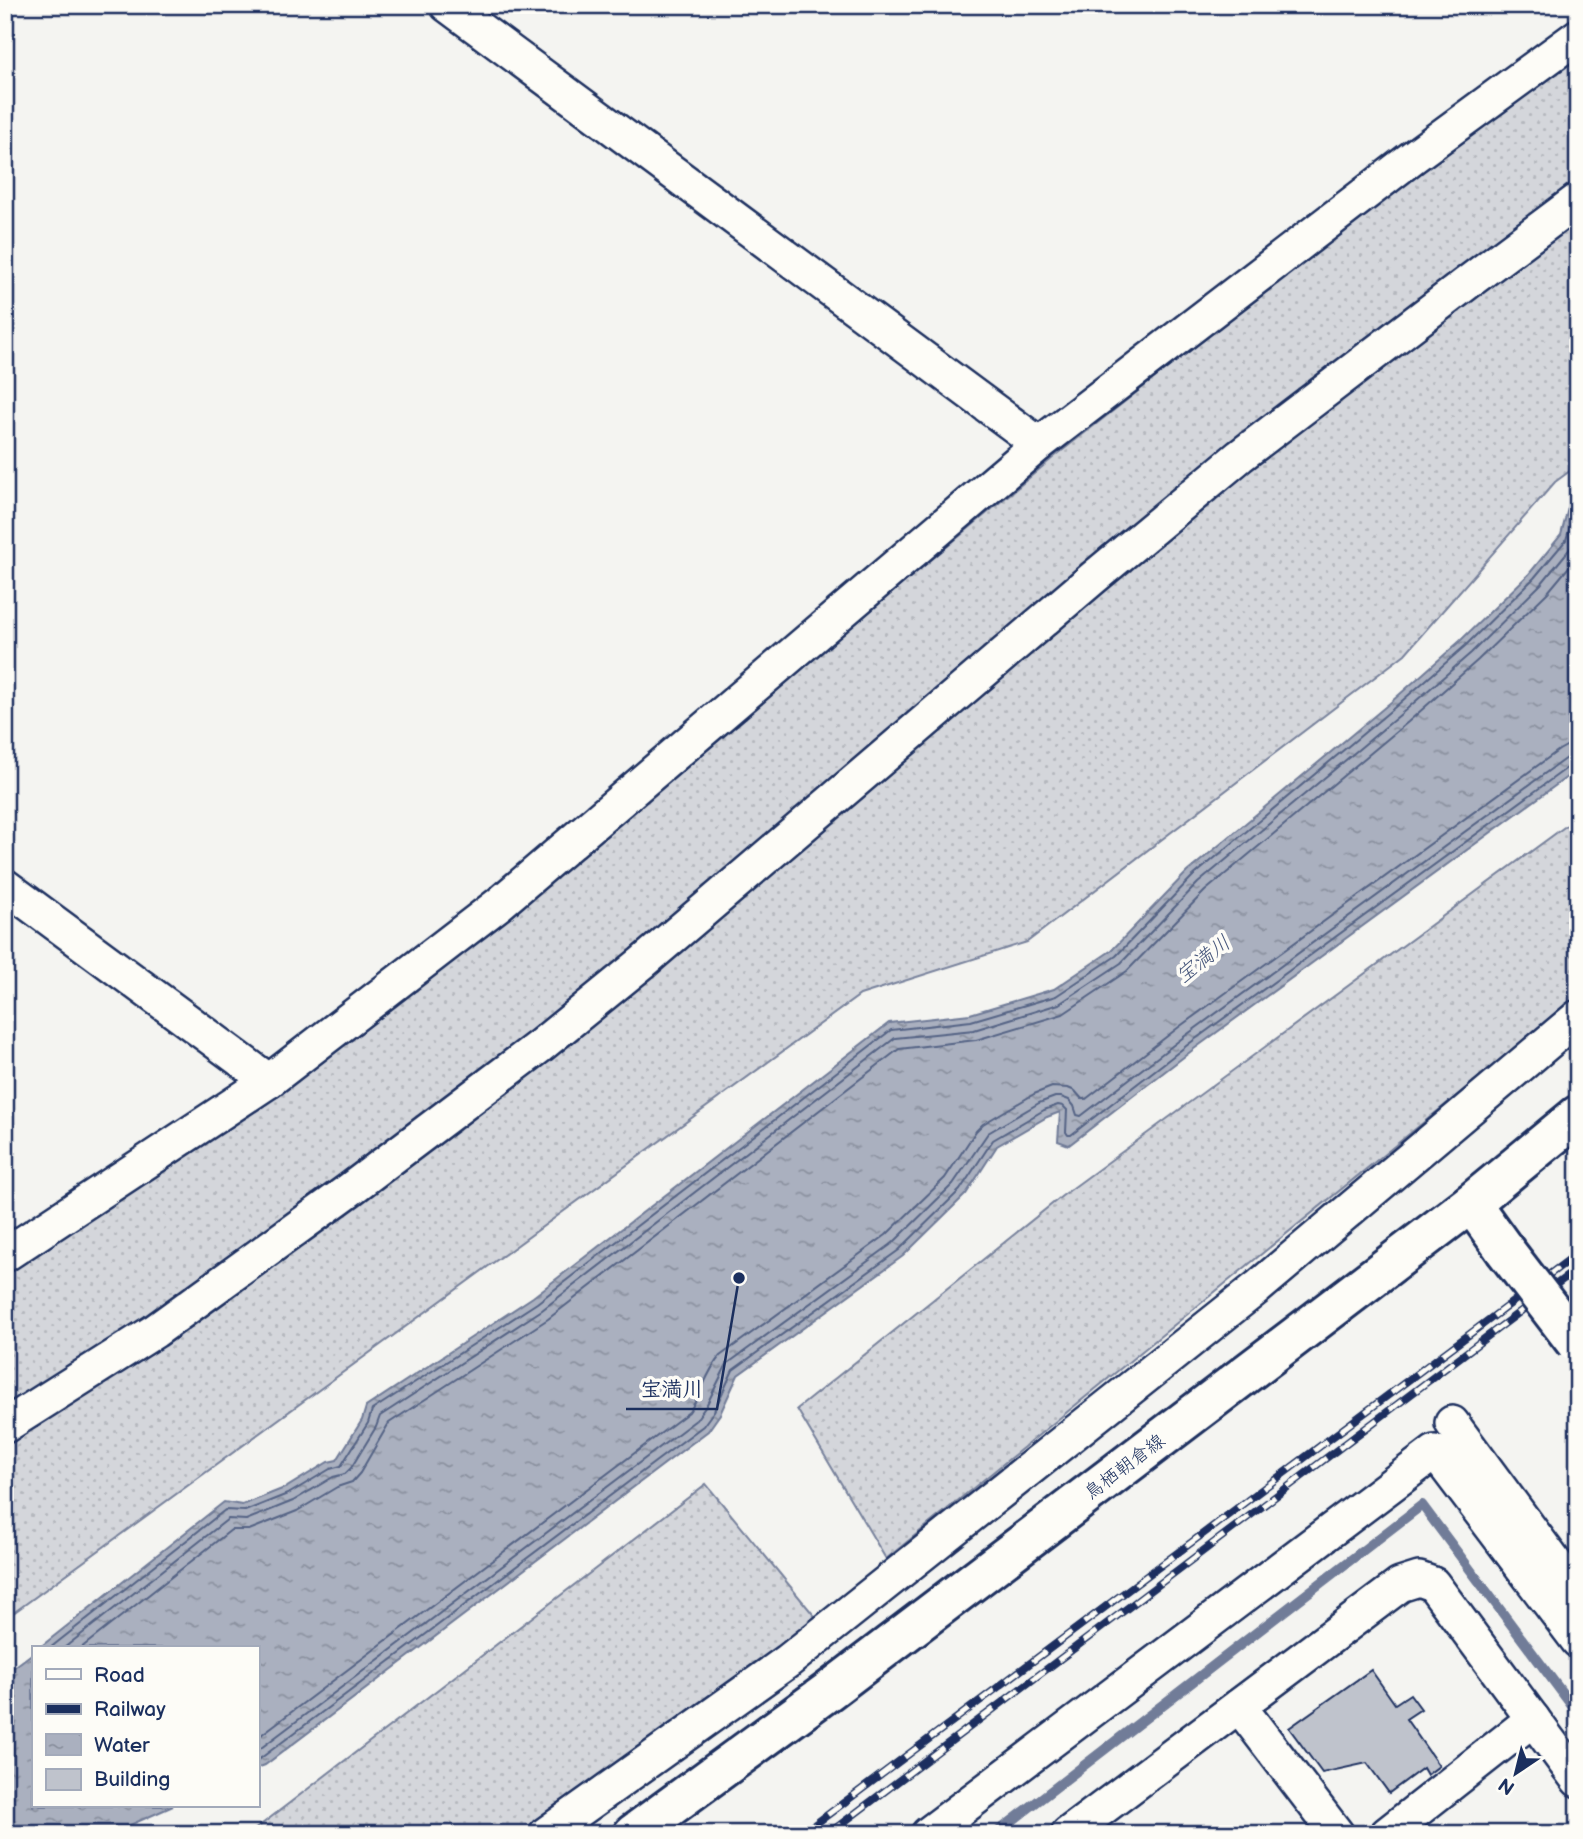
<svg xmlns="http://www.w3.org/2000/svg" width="1583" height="1839" viewBox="0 0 1583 1839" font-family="'Balsamiq Sans','Klee One',sans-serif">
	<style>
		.grass { fill: url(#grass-dots); stroke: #78829c; stroke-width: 2 }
		.water { fill: url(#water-ripples); stroke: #717c98; stroke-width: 2 }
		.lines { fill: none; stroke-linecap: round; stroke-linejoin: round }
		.shore { stroke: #546385; stroke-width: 2 }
		.stream { stroke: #717c98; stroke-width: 10 }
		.building { fill: #bfc3cc; stroke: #1b2f5e; stroke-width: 2 }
		.street-casing { stroke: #1b2f5e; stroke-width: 38 }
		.primary-casing { stroke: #1b2f5e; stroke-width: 44 }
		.street { stroke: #fdfcf7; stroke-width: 33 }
		.primary { stroke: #fdfcf7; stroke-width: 38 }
		.rail-casing { stroke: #1b2f5e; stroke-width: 8 }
		.rail { stroke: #fdfcf7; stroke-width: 5; stroke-dasharray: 16; stroke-linecap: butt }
		.primary-bridge-casing { stroke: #1b2f5e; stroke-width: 44; stroke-linecap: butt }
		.primary-bridge { stroke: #fdfcf7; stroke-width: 38 }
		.labels { text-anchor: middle; stroke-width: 7; stroke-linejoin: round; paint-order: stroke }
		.street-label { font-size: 19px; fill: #1b2f5e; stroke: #fdfcf7 }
		.water-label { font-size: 21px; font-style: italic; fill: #46567b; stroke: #fdfcf7 }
		.leader { fill: none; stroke: #1b2f5e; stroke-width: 2.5 }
		.callout-dot { fill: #1b2f5e; stroke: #fdfcf7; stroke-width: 2.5 }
		.callout-label { font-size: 21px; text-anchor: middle; font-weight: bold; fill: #1b2f5e; stroke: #fdfcf7; stroke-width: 7; stroke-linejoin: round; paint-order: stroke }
	</style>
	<defs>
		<pattern id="grass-dots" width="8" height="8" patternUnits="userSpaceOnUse" patternTransform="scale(1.75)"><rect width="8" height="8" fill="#d4d6db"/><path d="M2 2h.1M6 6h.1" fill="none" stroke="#b5b8be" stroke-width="1.8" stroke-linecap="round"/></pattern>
		<pattern id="water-ripples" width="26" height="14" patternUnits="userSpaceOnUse" patternTransform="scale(1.75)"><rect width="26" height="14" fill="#aab0bf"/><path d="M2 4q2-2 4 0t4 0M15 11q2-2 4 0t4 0" fill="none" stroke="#8a909e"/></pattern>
	</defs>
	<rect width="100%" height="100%" fill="#f4f4f1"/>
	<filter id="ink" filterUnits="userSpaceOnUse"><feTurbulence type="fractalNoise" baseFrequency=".0143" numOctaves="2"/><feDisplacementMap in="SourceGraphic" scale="14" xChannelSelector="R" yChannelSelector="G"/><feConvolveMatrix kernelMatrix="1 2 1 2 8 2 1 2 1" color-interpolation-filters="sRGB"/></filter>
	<g filter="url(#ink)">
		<g class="grass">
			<path d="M 1578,56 L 1578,465 L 1555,482 L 1405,654 L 1027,942 L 860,995 L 5,1619 L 5,1273 L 294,1081 L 506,916 L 1054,457 L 1432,161 Z"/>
			<path d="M 1578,817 L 1578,997 L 886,1559 L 797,1409 L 1062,1196 Z"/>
			<path d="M 706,1484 L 817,1619 L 573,1834 L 249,1834 Z"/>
		</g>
		<g class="water">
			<path d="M 1578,501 L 1578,769 L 1194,1049 L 1069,1145 L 1058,1141 L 1060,1112 L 1047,1117 L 997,1146 L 966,1194 L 903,1256 L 738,1375 L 720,1414 L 708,1431 L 265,1765 L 257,1768 L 257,1648 L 39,1648 L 224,1502 L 242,1505 L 287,1487 L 328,1462 L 337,1460 L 362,1420 L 366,1407 L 533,1297 L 889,1023 L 970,1014 L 1054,989 L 1112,950 L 1187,872 L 1391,702 L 1460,641 L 1529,574 L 1561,535 L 1568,508 Z"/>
			<path d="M 33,1653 L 33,1806 L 173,1806 L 110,1834 L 5,1834 L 5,1674 Z"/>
		</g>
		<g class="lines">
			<g class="shore">
				<path d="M 50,1648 L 225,1510 L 245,1511 L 290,1493 L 330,1469 L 341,1466 L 368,1423 L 372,1410 L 537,1303 L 891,1030 L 971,1021 L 1056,996 L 1116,956 L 1192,877 L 1395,707 L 1465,646 L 1534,578 L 1566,540 L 1574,513 L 1578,509"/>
				<path d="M 64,1648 L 228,1519 L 246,1520 L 293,1501 L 333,1477 L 345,1474 L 351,1468 L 376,1427 L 380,1416 L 542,1310 L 895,1038 L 974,1030 L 1059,1004 L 1121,963 L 1198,883 L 1401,714 L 1471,653 L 1541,584 L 1573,545 L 1578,534"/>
				<path d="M 81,1648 L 231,1530 L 249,1530 L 297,1511 L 337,1487 L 352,1482 L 360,1473 L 389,1423 L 548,1319 L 899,1049 L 976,1040 L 1063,1014 L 1127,971 L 1205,891 L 1408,722 L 1478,660 L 1548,592 L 1578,556"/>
				<path d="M 257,1738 L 689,1412 C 701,1395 706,1373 720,1356 L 886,1235 L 945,1178 L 976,1131 L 983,1124 L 1034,1094 L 1052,1087 L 1068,1088 L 1075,1091 L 1082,1099 L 1086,1099 L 1179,1027 L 1559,750 L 1568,745 L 1578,744"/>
				<path d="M 257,1751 L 696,1420 L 706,1406 L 727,1364 L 893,1243 L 953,1184 L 988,1133 L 1039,1103 L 1055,1097 L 1061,1097 L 1069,1100 L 1074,1106 L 1077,1115 L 1081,1116 L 1185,1036 L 1566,758 L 1578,755"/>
				<path d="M 257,1761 L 703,1426 L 714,1411 L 733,1370 L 899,1250 L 960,1190 L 993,1140 L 1044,1110 L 1058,1105 L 1063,1106 L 1067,1110 L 1066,1132 L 1068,1135 L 1071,1135 L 1190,1043 L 1571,765 L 1578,764"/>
			</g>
			<path class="stream" d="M 995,1834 L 1422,1505 L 1578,1714"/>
		</g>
		<path class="building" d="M 1371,1670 L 1395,1704 L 1410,1694 L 1421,1709 L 1406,1719 L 1439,1766 L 1427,1775 L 1423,1768 L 1389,1793 L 1367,1763 L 1322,1773 L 1289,1728 Z"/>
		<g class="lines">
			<defs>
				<g id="street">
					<path d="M 447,5 L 1039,444"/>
					<path d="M 5,886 L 269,1081"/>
					<path d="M 5,1255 L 269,1081 L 499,904 L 1039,444 L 1413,157 L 1578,36"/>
					<path d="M 1452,1423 L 1578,1594"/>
					<path d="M 5,1426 L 155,1331 L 348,1191 L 540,1046 L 642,963 L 1093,578 L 1240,456 L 1467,283 L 1578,200"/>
					<path d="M 1239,1706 L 1337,1834"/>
					<path d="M 546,1834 L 788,1661 L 1258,1287 L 1578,1017"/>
					<path d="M 928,1834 L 1435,1452 L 1578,1641"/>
					<path d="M 1068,1834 L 1400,1585 L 1419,1579 L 1433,1584 L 1578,1780"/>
					<path d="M 1387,1834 L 1533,1719"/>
				</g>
				<g id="primary">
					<path d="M 1471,1203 L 1504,1249"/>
					<path d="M 633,1834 L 830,1690 L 1471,1203 L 1578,1115"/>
				</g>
			</defs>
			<use href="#street" class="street-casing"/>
			<use href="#primary" class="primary-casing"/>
			<use href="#street" class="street"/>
			<use href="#primary" class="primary"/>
			<defs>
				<g id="rail">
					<path d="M 802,1834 L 1578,1253"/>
					<path d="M 828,1834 L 1578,1268"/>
				</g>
			</defs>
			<use href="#rail" class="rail-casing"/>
			<use href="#rail" class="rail"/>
			<defs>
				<path id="primary-bridge" d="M 1504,1249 L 1576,1343"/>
			</defs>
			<use href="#primary-bridge" class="primary-bridge-casing"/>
			<use href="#primary-bridge" class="primary-bridge"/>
		</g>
	</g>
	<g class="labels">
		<g class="street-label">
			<text transform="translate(1124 1466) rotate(-37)" y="7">鳥栖朝倉線</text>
		</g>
		<g class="water-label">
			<text transform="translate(1203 959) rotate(-38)" y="7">宝満川</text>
		</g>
	</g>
	<path class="leader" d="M739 1278L717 1409H626"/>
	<circle class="callout-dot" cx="739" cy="1278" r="7"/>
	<g class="callout-label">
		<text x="672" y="1396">宝満川</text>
	</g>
	<rect width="1583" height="1839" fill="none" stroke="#fdfcf7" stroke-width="28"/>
	<rect x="14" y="14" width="1555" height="1811" fill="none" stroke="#1b2f5e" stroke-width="2.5" filter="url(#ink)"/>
	<rect x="32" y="1646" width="228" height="161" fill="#fdfcf7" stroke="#a3aaba" stroke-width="2"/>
	<rect x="46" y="1669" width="35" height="10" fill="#fdfcf7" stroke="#a3aaba" stroke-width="2"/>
	<text x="94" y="1682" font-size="21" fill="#1b2f5e">Road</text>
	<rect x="46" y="1704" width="35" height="10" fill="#1b2f5e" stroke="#a3aaba" stroke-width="2"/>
	<text x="94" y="1716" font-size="21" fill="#1b2f5e">Railway</text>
	<rect x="46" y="1734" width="35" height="21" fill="url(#water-ripples)" stroke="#a3aaba" stroke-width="2"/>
	<text x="94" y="1752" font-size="21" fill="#1b2f5e">Water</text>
	<rect x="46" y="1769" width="35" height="21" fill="#bfc3cc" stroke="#a3aaba" stroke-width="2"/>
	<text x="94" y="1786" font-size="21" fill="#1b2f5e">Building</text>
	<g transform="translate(1516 1773) rotate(215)" stroke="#fdfcf7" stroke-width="5" paint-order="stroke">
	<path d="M0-5L12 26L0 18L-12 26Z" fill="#1b2f5e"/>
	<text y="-10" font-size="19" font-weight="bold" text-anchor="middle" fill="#1b2f5e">N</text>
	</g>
</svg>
